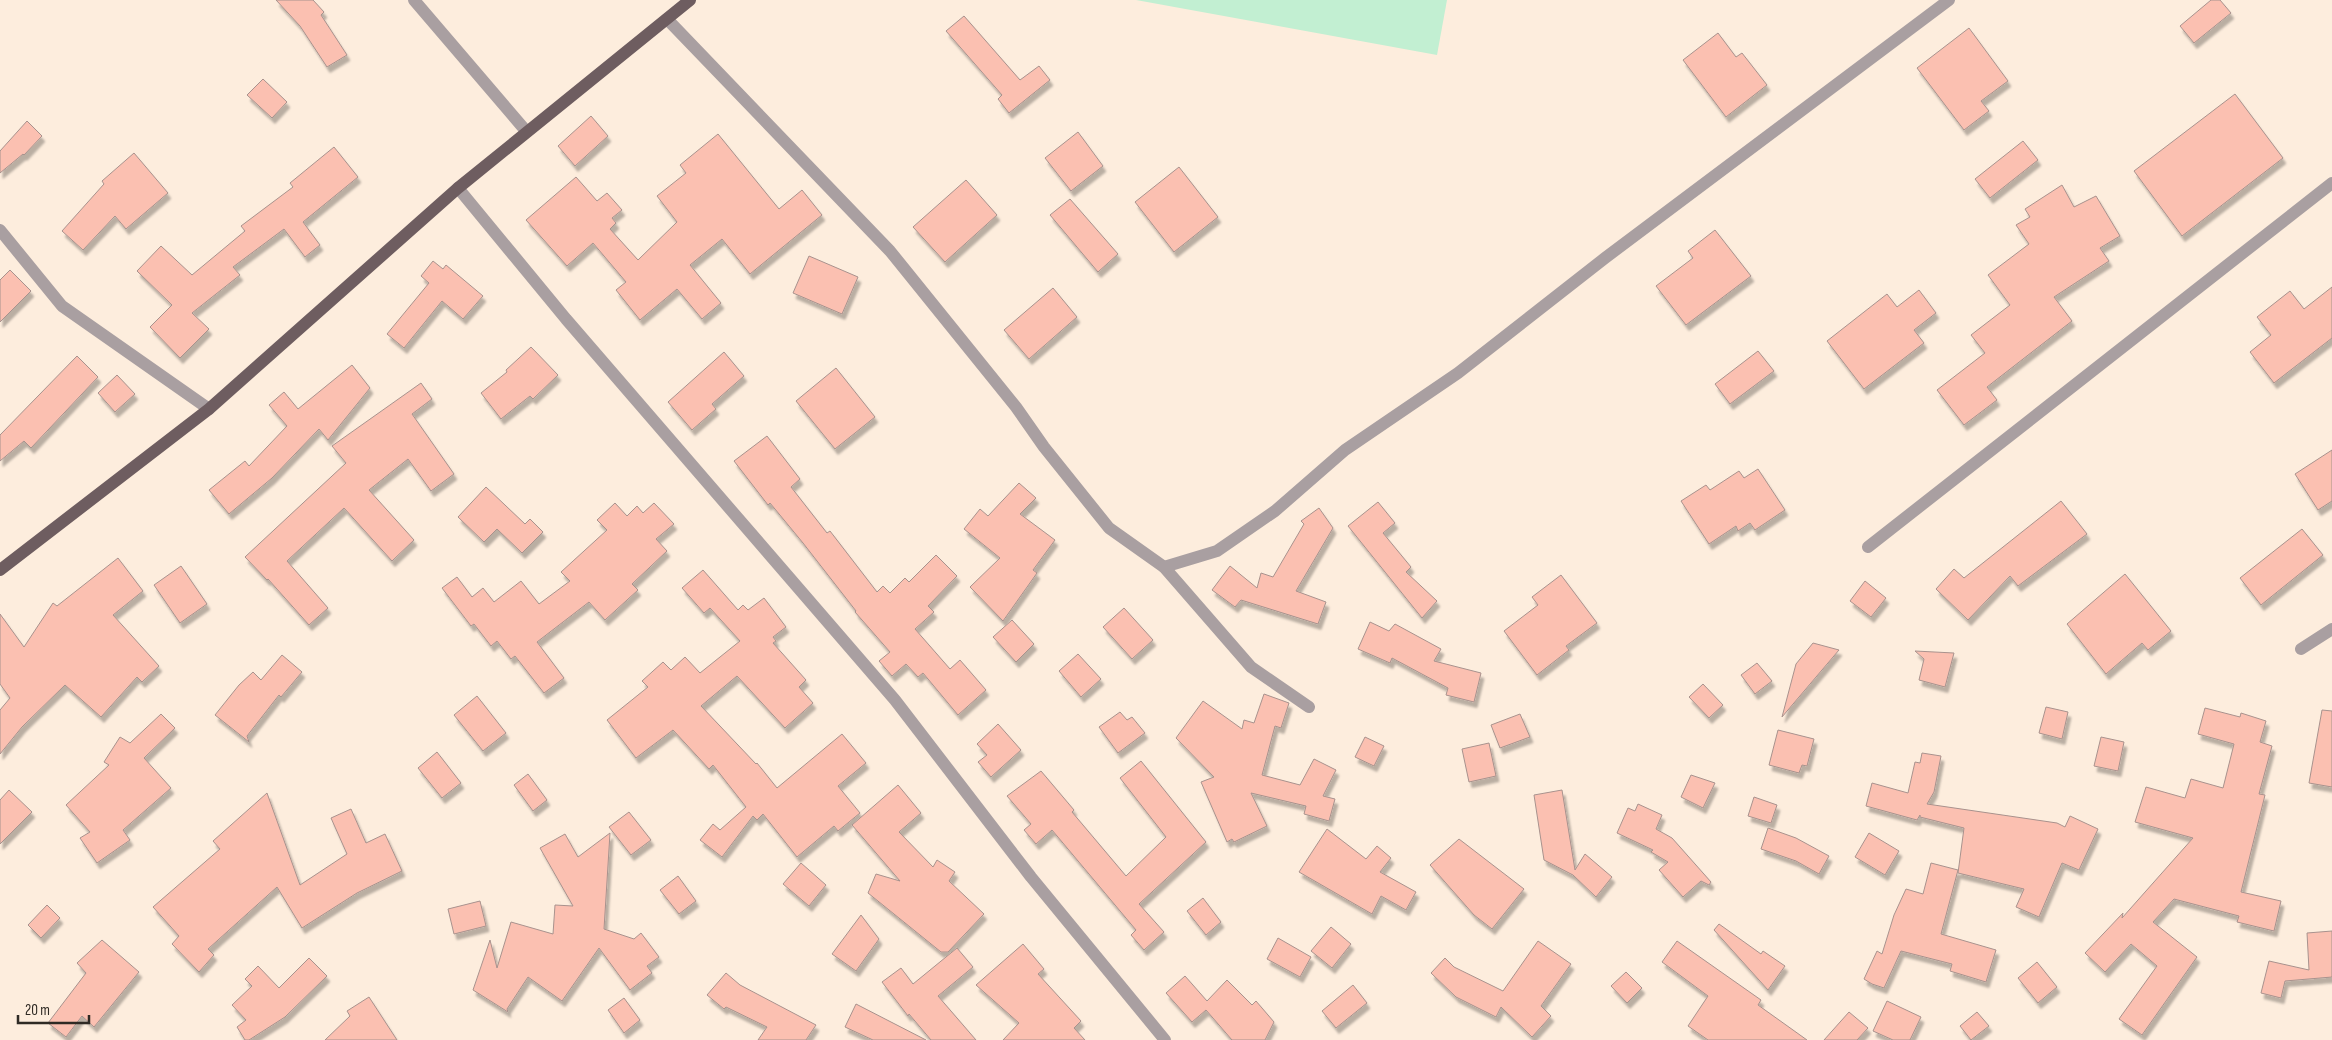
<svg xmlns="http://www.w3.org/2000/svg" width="2332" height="1040" viewBox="0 0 2332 1040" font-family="'Sofia Sans Condensed',sans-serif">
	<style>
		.green { fill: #c2efd2 }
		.building { fill: #fbc0b1; stroke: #a8928d; filter: url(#shadow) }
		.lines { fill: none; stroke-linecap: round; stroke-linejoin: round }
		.minor { stroke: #a99fa1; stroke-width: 12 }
		.major { stroke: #6e5d60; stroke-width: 12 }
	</style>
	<defs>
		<filter id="shadow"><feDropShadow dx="3" dy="5.5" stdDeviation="1" flood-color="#0004"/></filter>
	</defs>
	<rect width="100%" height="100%" fill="#fdeddd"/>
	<path class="green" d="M 1136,0 L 1447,0 L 1437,55 Z"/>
	<g class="building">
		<path d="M 276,0 L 313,0 L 324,12 L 321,15 L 347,55 L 327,67 L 300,26 Z"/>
		<path d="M 2211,0 L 2220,0 L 2231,13 L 2194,43 L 2180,26 Z"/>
		<path d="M 964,16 L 1020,80 L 1039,66 L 1050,80 L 1009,113 L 998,99 L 1002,95 L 946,31 Z"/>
		<path d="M 1969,28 L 2008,81 L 1981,101 L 1989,111 L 1964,130 L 1917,68 Z"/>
		<path d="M 1718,33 L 1736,57 L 1742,53 L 1767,85 L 1726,117 L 1683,60 Z"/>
		<path d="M 263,79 L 287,102 L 272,118 L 247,95 Z"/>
		<path d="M 2235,94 L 2283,158 L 2182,236 L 2134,171 Z"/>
		<path d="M 591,116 L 608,136 L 575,166 L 558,146 Z"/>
		<path d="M 27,121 L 42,136 L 24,155 L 23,154 L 0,173 L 0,151 Z"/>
		<path d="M 1078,132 L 1103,166 L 1071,191 L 1045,158 Z"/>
		<path d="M 718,134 L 779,209 L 802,190 L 822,215 L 750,274 L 722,239 L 690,265 L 721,303 L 702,319 L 677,289 L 640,320 L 616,290 L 626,282 L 593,243 L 567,266 L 526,220 L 576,177 L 597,201 L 607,193 L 622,210 L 612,218 L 616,223 L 610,229 L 638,260 L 677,222 L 657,196 L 686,173 L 680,165 Z"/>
		<path d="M 2023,141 L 2038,160 L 1990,198 L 1975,179 Z"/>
		<path d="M 334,147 L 358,177 L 303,222 L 320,245 L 305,257 L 284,229 L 233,267 L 240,275 L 192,313 L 209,329 L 180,358 L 150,327 L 172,305 L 137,271 L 161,246 L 192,275 L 245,231 L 241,226 L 293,187 L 290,183 Z"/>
		<path d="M 134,153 L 168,193 L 126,229 L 115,216 L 83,250 L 62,231 L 104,184 L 102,181 Z"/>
		<path d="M 1179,167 L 1218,217 L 1174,252 L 1135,202 Z"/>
		<path d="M 966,180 L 997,215 L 945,262 L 913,227 Z"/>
		<path d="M 2062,185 L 2074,207 L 2096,196 L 2120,236 L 2100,248 L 2109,261 L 2054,297 L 2072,321 L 1987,387 L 1997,400 L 1964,425 L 1937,390 L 1985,353 L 1971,335 L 2010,305 L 1988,275 L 2029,244 L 2016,225 L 2030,217 L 2025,209 Z"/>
		<path d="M 1070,199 L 1118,254 L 1098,272 L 1050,215 Z"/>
		<path d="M 1715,230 L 1751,276 L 1686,325 L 1656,286 L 1693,258 L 1688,251 Z"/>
		<path d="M 809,256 L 858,277 L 842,314 L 793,293 Z"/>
		<path d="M 433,261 L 443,269 L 446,265 L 483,296 L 463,319 L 442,301 L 404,348 L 387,334 L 429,283 L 421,276 Z"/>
		<path d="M 10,270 L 31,291 L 0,322 L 0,280 Z"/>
		<path d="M 2332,287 L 2332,338 L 2274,383 L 2250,352 L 2271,335 L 2257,317 L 2290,291 L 2304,309 Z"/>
		<path d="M 1053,288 L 1077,317 L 1029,359 L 1004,330 Z"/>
		<path d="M 1919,290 L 1936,313 L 1914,330 L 1924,343 L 1864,389 L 1827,341 L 1887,294 L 1897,307 Z"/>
		<path d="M 531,347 L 558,375 L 533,399 L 530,396 L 501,419 L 481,393 L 507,372 L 506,370 Z"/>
		<path d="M 1758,351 L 1774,371 L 1730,404 L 1715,384 Z"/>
		<path d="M 724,352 L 744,376 L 712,404 L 716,409 L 692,430 L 668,402 Z"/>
		<path d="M 77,356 L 98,377 L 31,448 L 24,441 L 0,461 L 0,435 Z"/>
		<path d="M 352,365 L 370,388 L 328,440 L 319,429 L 272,478 L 229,514 L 209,490 L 245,461 L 249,466 L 287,426 L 269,405 L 284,392 L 298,409 Z"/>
		<path d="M 836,368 L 875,417 L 835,449 L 796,401 Z"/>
		<path d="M 117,375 L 135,394 L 115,412 L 98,393 Z"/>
		<path d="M 421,383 L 432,399 L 412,414 L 454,474 L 431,491 L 408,459 L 369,490 L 414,540 L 392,561 L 344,508 L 287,561 L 328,608 L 309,625 L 268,579 L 267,580 L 245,557 L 346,463 L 332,446 Z"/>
		<path d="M 767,436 L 800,479 L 791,487 L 827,533 L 830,531 L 877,592 L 883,586 L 890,593 L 905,578 L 909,582 L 936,555 L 957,576 L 928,606 L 934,612 L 915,629 L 950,669 L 960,660 L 986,690 L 958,715 L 923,673 L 918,677 L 906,664 L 892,676 L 879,661 L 890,652 L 855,612 L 856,611 L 803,543 L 770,503 L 768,505 L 734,461 Z"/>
		<path d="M 2332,450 L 2332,501 L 2318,510 L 2295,474 Z"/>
		<path d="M 1758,469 L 1785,510 L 1755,530 L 1750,523 L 1738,531 L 1736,526 L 1709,544 L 1681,501 L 1706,485 L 1710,490 L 1739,471 L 1744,478 Z"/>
		<path d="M 1019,483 L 1036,498 L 1020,514 L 1055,540 L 1033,570 L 1037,573 L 1003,621 L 970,587 L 1000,558 L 964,529 L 980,509 L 988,516 Z"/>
		<path d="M 486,487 L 525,524 L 530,519 L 543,532 L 522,553 L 497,529 L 484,542 L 458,517 Z"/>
		<path d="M 2061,501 L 2087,534 L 2018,586 L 2010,576 L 1968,620 L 1936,589 L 1954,569 L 1964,578 Z"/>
		<path d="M 1378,502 L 1395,523 L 1383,533 L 1411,567 L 1406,572 L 1437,601 L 1422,618 L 1348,526 Z"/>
		<path d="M 615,503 L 627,516 L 637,506 L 643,513 L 654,503 L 674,524 L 656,539 L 667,551 L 632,584 L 638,590 L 605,620 L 589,602 L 537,642 L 564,678 L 544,693 L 515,656 L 511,659 L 497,641 L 491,646 L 474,624 L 471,626 L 442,588 L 457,577 L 472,597 L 483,588 L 494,602 L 521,581 L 539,604 L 570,581 L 561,572 L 607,530 L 597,520 Z"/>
		<path d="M 1319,508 L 1333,528 L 1296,591 L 1326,602 L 1318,624 L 1241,600 L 1235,607 L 1212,590 L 1230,566 L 1257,588 L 1261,573 L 1273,577 L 1304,524 L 1301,521 Z"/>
		<path d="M 2302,529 L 2323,555 L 2261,605 L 2240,578 Z"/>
		<path d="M 118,558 L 143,591 L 113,615 L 159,666 L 142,682 L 137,677 L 101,717 L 65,685 L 22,727 L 0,754 L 0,710 L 10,698 L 0,684 L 0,614 L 24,647 L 53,603 L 57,606 Z"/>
		<path d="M 181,566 L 207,604 L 180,623 L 154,585 Z"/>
		<path d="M 703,570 L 738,610 L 743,605 L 748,610 L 764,598 L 786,627 L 773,637 L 776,641 L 773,643 L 806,680 L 799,687 L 813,703 L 785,728 L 737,676 L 701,706 L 756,764 L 757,763 L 777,788 L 842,734 L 866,763 L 838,786 L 860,813 L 838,831 L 834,826 L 797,857 L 763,814 L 757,820 L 753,816 L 722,857 L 700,840 L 713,824 L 720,830 L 746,807 L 713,765 L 709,769 L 673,730 L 636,758 L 607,720 L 648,687 L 642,681 L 663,662 L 671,670 L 685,657 L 700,673 L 740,641 L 710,608 L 704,613 L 682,588 Z"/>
		<path d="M 2125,574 L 2171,631 L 2148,650 L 2142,643 L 2106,674 L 2067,624 Z"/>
		<path d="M 1561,575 L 1597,623 L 1566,646 L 1569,650 L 1537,675 L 1504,631 L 1538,605 L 1532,597 Z"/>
		<path d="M 1865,581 L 1886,598 L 1871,617 L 1850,601 Z"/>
		<path d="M 1124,608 L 1153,640 L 1132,659 L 1103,627 Z"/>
		<path d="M 1012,620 L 1034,644 L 1016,662 L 993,637 Z"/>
		<path d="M 1370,622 L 1389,631 L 1395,624 L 1441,649 L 1434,661 L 1481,673 L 1474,702 L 1446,695 L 1448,688 L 1392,658 L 1390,663 L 1358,649 Z"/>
		<path d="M 1813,643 L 1839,650 L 1782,717 L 1796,664 Z"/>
		<path d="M 1915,651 L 1954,653 L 1945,687 L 1919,680 L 1924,659 Z"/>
		<path d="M 1078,654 L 1101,679 L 1081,697 L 1059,671 Z"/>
		<path d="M 282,655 L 302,672 L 281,697 L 279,695 L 247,736 L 249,742 L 215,715 L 239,685 L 253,672 L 261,680 Z"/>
		<path d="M 1757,663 L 1772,681 L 1755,694 L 1741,675 Z"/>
		<path d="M 1703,684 L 1723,705 L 1709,718 L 1689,697 Z"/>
		<path d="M 1264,694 L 1289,703 L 1281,728 L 1275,726 L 1262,775 L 1300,785 L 1314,759 L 1336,770 L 1323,796 L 1335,799 L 1329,821 L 1304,814 L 1306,806 L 1251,793 L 1267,826 L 1234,842 L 1232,839 L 1227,842 L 1201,782 L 1214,777 L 1176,738 L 1203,701 L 1242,729 L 1244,720 L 1254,723 Z"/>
		<path d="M 477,696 L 506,733 L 483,751 L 454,715 Z"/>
		<path d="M 2046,707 L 2068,712 L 2062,739 L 2039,733 Z"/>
		<path d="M 2205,708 L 2240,717 L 2241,713 L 2266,721 L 2260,742 L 2272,746 L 2259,794 L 2265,795 L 2241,892 L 2281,901 L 2274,931 L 2237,922 L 2239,916 L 2174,899 L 2153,922 L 2197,957 L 2142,1035 L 2119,1019 L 2157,966 L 2131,944 L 2105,972 L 2085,953 L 2123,913 L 2122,918 L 2193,838 L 2135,822 L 2146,787 L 2185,798 L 2191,779 L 2223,788 L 2234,744 L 2198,734 Z"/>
		<path d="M 2322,710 L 2332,711 L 2332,787 L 2309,783 Z"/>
		<path d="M 1120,712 L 1127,720 L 1132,717 L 1145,733 L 1118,753 L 1099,727 Z"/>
		<path d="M 161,714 L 175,728 L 144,758 L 171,788 L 123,830 L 130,840 L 97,863 L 80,838 L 90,832 L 66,805 L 109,765 L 104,762 L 120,737 L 130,743 Z"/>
		<path d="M 1520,714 L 1530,737 L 1500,748 L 1491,725 Z"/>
		<path d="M 998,724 L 1021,750 L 991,777 L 978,762 L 987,755 L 977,744 Z"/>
		<path d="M 1778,730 L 1814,739 L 1807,766 L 1802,765 L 1799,773 L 1769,765 Z"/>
		<path d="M 1365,737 L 1384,746 L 1374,766 L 1355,757 Z"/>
		<path d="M 2101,737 L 2124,742 L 2118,771 L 2094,766 Z"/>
		<path d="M 1489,743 L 1496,776 L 1469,782 L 1462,749 Z"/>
		<path d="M 437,752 L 461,783 L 442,798 L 418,768 Z"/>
		<path d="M 1922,753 L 1941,756 L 1934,792 L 1927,804 L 2057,823 L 2065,827 L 2070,816 L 2098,829 L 2079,870 L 2062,863 L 2039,917 L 2016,907 L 2024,889 L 1958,873 L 1964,828 L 1920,817 L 1920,815 L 1917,820 L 1866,806 L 1872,783 L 1908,793 L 1915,762 L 1920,763 Z"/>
		<path d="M 1141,761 L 1206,842 L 1139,904 L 1164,932 L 1144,950 L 1131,935 L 1136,930 L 1052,830 L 1036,844 L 1024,830 L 1031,824 L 1007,796 L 1041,771 L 1074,810 L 1072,812 L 1126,876 L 1166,837 L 1120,778 Z"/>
		<path d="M 528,774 L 547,800 L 533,811 L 514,785 Z"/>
		<path d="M 1691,775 L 1715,783 L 1703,808 L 1681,797 Z"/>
		<path d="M 898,785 L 921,813 L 899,832 L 933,867 L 937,860 L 955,872 L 949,881 L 984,914 L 948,952 L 941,952 L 868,893 L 876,874 L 900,881 L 852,825 Z"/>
		<path d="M 9,790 L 32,812 L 0,844 L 0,800 Z"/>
		<path d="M 1562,790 L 1575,870 L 1585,854 L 1612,877 L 1596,897 L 1573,875 L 1544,860 L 1534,795 Z"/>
		<path d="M 267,793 L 300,885 L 347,854 L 331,818 L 351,809 L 366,843 L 385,834 L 402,871 L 357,893 L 302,928 L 277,887 L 208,949 L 214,955 L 199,972 L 172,944 L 179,936 L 153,907 L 220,849 L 213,841 Z"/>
		<path d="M 1754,797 L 1777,805 L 1771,823 L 1748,816 Z"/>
		<path d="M 1638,804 L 1662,815 L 1656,829 L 1672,838 L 1711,882 L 1709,885 L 1701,881 L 1683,897 L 1659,870 L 1668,862 L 1651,852 L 1653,850 L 1617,833 L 1628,808 L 1635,811 Z"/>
		<path d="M 629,812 L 651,840 L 631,855 L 609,827 Z"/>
		<path d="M 1768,828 L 1796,838 L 1829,856 L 1819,874 L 1796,861 L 1761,849 Z"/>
		<path d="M 1327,829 L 1366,859 L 1377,846 L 1391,858 L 1380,872 L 1416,892 L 1406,910 L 1381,896 L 1372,914 L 1299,872 Z"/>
		<path d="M 610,833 L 604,929 L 634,939 L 641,933 L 659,957 L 647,966 L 652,973 L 630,990 L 599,948 L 562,1001 L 528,977 L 507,1009 L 508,1012 L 473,990 L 490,940 L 497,968 L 511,922 L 553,934 L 555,905 L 573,906 L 540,848 L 565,834 L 578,857 Z"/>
		<path d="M 1869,833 L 1899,851 L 1885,875 L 1855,857 Z"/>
		<path d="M 1459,839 L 1524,889 L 1492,929 L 1474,915 L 1430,865 Z"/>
		<path d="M 801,863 L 826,885 L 809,906 L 783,884 Z"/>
		<path d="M 1931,863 L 1958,870 L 1941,934 L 1996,950 L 1986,982 L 1950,971 L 1952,964 L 1901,951 L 1884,988 L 1872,984 L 1864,979 L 1877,951 L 1882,954 L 1894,915 L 1906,889 L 1923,894 Z"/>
		<path d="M 678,876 L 696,901 L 679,914 L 660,890 Z"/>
		<path d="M 1203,898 L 1221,922 L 1206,935 L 1187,911 Z"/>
		<path d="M 480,901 L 486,926 L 454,934 L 448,909 Z"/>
		<path d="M 47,905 L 60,918 L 41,938 L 28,925 Z"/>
		<path d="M 861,915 L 879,939 L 856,971 L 832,954 Z"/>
		<path d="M 1719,924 L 1761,954 L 1763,951 L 1785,966 L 1768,990 L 1714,930 Z"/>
		<path d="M 1331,927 L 1351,944 L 1332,968 L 1311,951 Z"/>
		<path d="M 2332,931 L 2332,977 L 2285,981 L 2281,998 L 2261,993 L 2269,961 L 2309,970 L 2307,933 Z"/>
		<path d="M 1278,938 L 1311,957 L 1300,977 L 1267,959 Z"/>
		<path d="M 102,940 L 139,972 L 94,1027 L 82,1016 L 66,1037 L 48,1023 L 86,973 L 77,963 Z"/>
		<path d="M 1538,941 L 1571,964 L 1541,1006 L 1551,1016 L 1532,1037 L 1501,1007 L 1496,1017 L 1456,997 L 1431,973 L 1445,958 L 1454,967 L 1503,991 Z"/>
		<path d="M 1677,941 L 1761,1000 L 1758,1005 L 1807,1040 L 1708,1040 L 1688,1026 L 1708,996 L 1662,962 Z"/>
		<path d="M 1023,944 L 1044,969 L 1038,974 L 1081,1021 L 1074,1028 L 1085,1040 L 1003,1040 L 1019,1023 L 976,985 Z"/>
		<path d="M 957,948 L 973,967 L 938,996 L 976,1040 L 931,1040 L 909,1014 L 908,1016 L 882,982 L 901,968 L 913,984 Z"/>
		<path d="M 309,958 L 327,976 L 285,1017 L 249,1040 L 245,1040 L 237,1027 L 246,1020 L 232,1005 L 252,986 L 245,979 L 258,966 L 279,988 Z"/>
		<path d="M 2037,962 L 2057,987 L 2038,1003 L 2018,978 Z"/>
		<path d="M 1626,972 L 1642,988 L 1627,1003 L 1611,986 Z"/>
		<path d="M 726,973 L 740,985 L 816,1025 L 806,1040 L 758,1040 L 767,1027 L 726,1007 L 724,1009 L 707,995 Z"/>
		<path d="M 1185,976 L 1207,1001 L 1227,980 L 1252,1005 L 1256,1001 L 1274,1022 L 1265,1040 L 1232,1040 L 1206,1010 L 1192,1022 L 1166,993 Z"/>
		<path d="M 1353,985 L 1367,1003 L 1336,1028 L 1322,1011 Z"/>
		<path d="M 369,997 L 397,1040 L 325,1040 L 350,1016 L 347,1011 Z"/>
		<path d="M 624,998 L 640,1020 L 624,1033 L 608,1010 Z"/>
		<path d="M 1887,1001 L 1921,1017 L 1910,1040 L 1893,1040 L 1873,1031 Z"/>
		<path d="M 856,1004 L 926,1040 L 873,1040 L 845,1027 Z"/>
		<path d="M 1849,1012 L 1868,1028 L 1857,1040 L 1824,1040 Z"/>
		<path d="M 1977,1012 L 1989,1026 L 1971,1040 L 1960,1026 Z"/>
	</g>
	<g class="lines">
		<g class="minor">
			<path d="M 414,0 L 526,131"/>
			<path d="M 667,19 L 890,251 L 1016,407 L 1044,447 L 1109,528 L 1164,567 L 1251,667 L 1309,707"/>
			<path d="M 458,188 L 566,319 L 895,700 L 1031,877 L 1165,1040"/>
			<path d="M 0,230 L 62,306 L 209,409"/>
			<path d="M 1868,547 L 2332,183"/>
			<path d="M 1164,567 L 1217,551 L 1275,511 L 1345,450 L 1458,373 L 1605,258 L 1949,0"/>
			<path d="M 2301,649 L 2332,629"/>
		</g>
		<path class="major" d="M 0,570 L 209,409 L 458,188 L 690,0"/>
	</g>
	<path d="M18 1015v8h71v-8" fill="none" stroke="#2f2a24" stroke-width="2.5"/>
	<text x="25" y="1015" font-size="15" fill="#2f2a24" stroke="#fdeddd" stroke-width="4" paint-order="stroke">20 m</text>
</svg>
